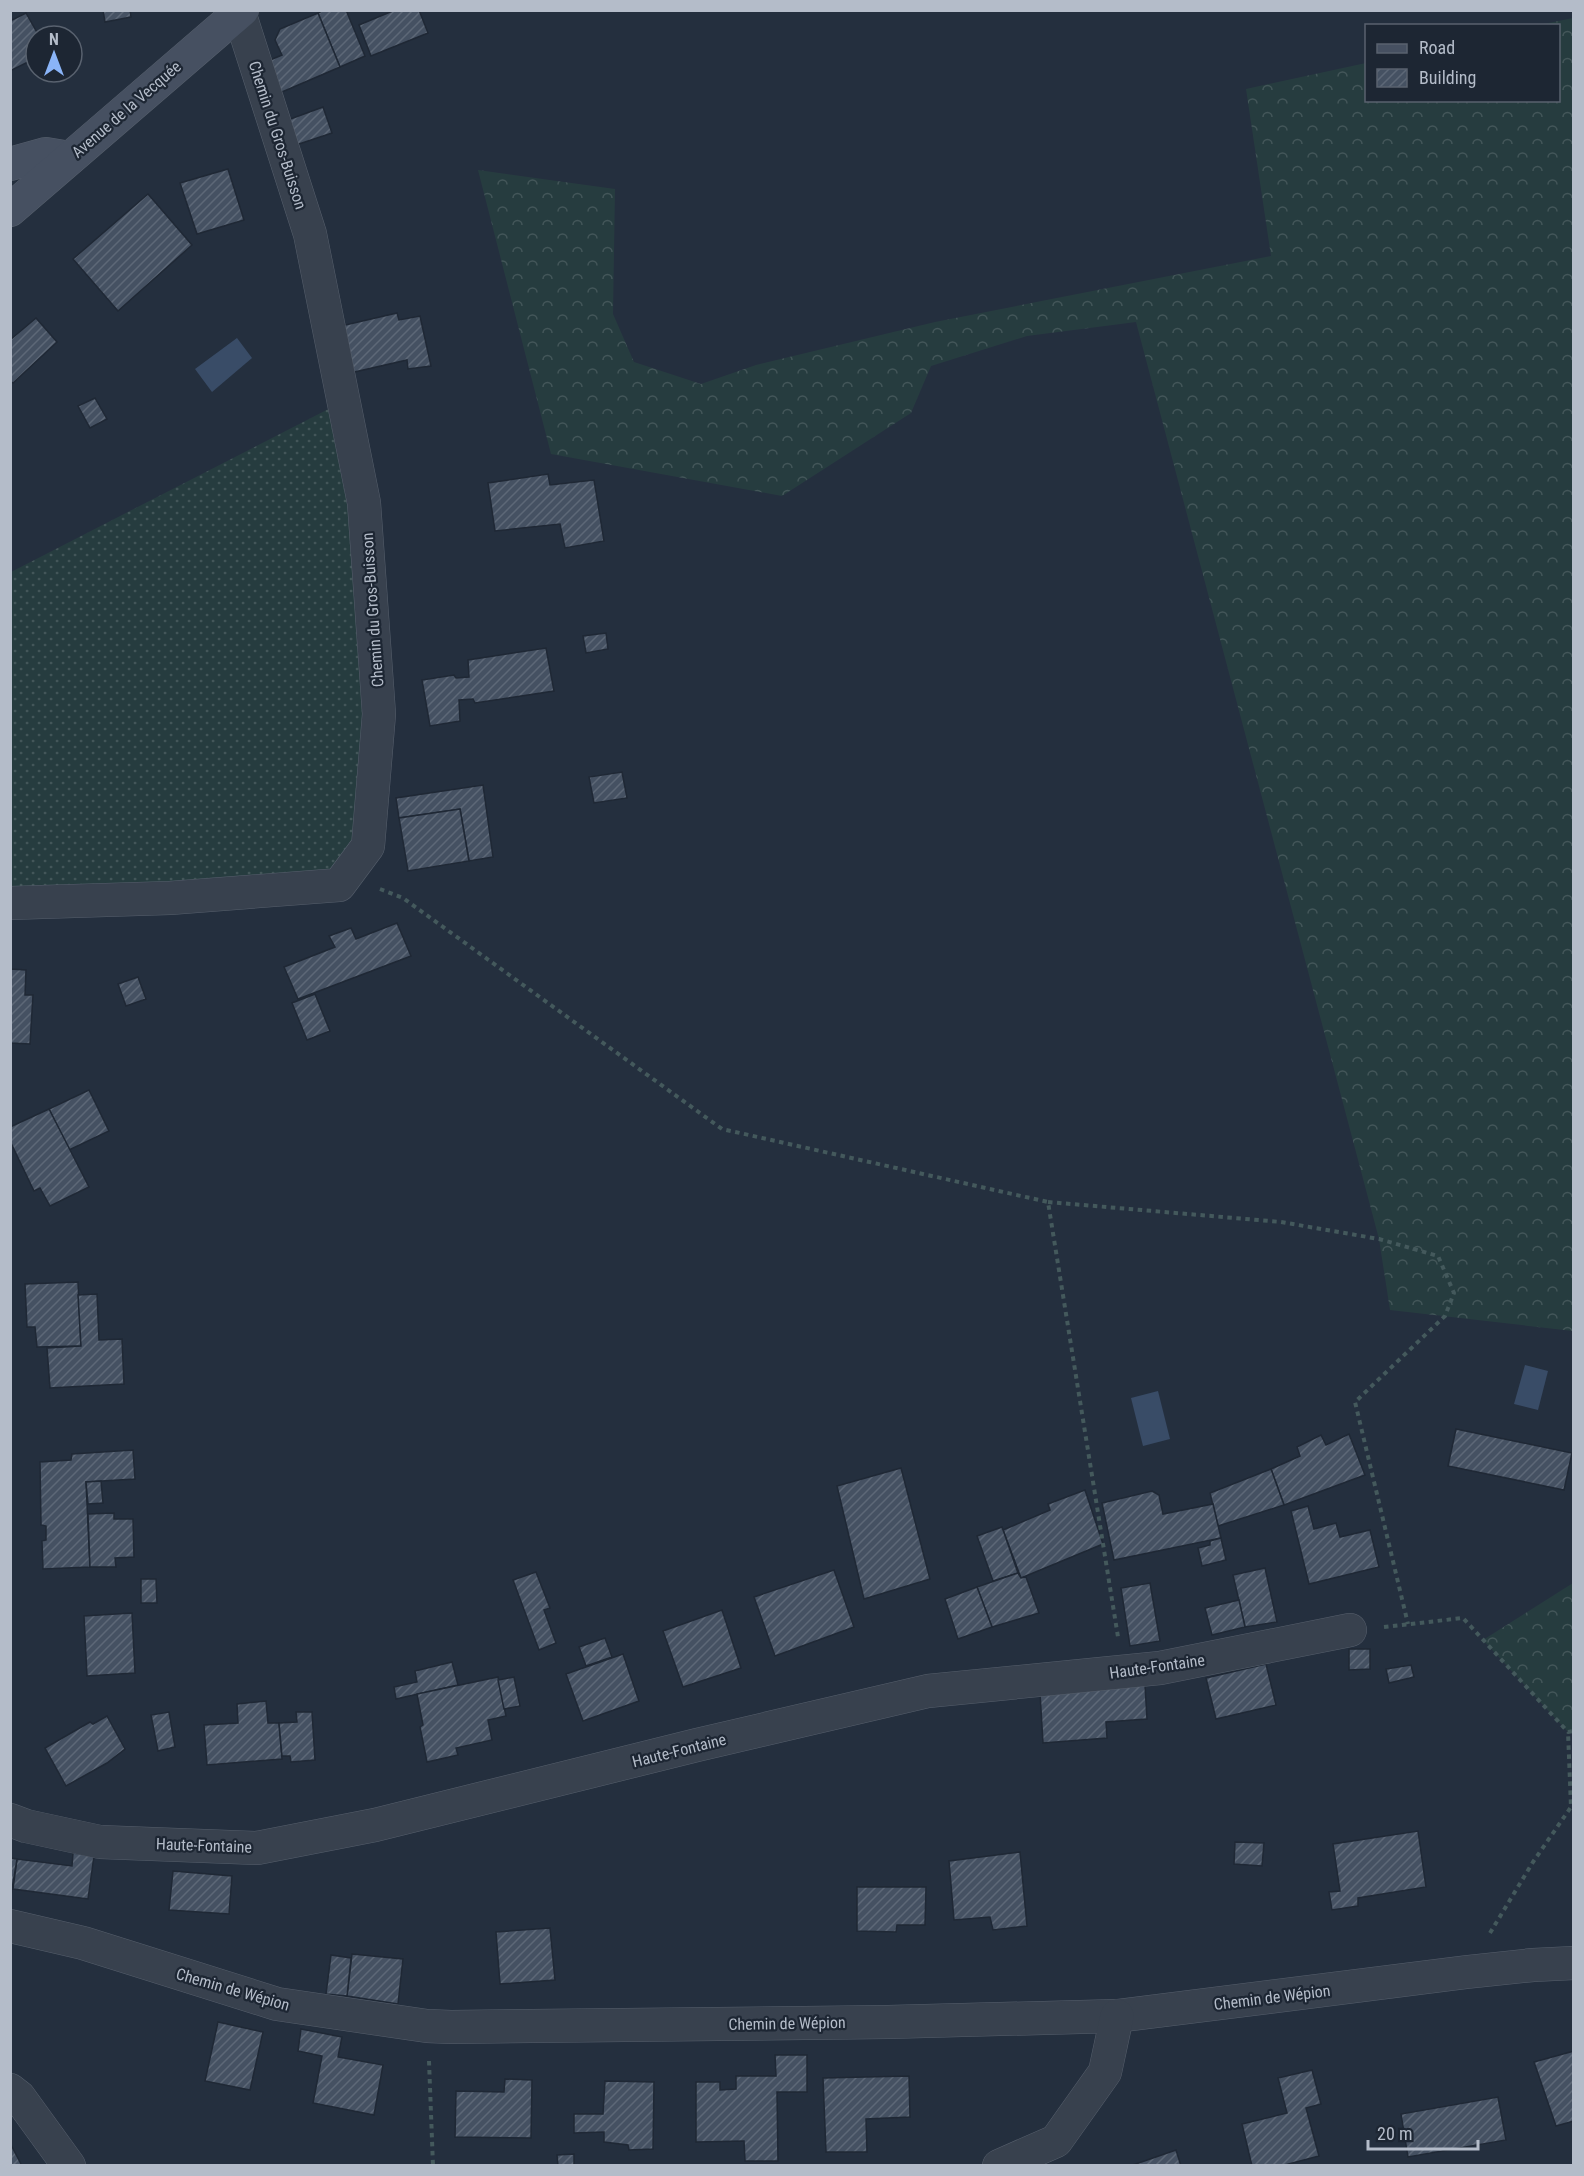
<svg xmlns="http://www.w3.org/2000/svg" width="1584" height="2176" viewBox="0 0 1584 2176" font-family="'Roboto Condensed',sans-serif">
	<style>
		.grass { fill: url(#grass-dots) }
		.forest { fill: url(#forest-crowns) }
		.water { fill: #394c67 }
		.building { fill: url(#building-hatch); stroke: #1f2835; stroke-width: 1.5 }
		.lines { fill: none; stroke-linecap: round; stroke-linejoin: round }
		.street-casing { stroke: #565f6c; stroke-width: 34 }
		.secondary-casing { stroke: #565f6c; stroke-width: 34 }
		.path { stroke: #44595c; stroke-width: 4; stroke-dasharray: 4.5 4.5; stroke-linecap: butt }
		.street { stroke: #38414e; stroke-width: 33 }
		.secondary { stroke: #465061; stroke-width: 33 }
		.labels { text-anchor: middle; stroke-width: 4.5; stroke-linejoin: round; paint-order: stroke }
		.street-label { font-size: 16px; fill: #b4bcc9; stroke: #1d2633 }
	</style>
	<defs>
		<pattern id="grass-dots" width="8" height="8" patternUnits="userSpaceOnUse" patternTransform="scale(1.5)"><rect width="8" height="8" fill="#263c3f"/><path d="M2 2h.1M6 6h.1" fill="none" stroke="#435659" stroke-width="1.8" stroke-linecap="round"/></pattern>
		<pattern id="forest-crowns" width="20" height="18" patternUnits="userSpaceOnUse" patternTransform="scale(1.5)"><rect width="20" height="18" fill="#263c3f"/><path d="M2 6a3 3 0 1 1 6 0M12 15a3 3 0 1 1 6 0" fill="none" stroke="#435659"/></pattern>
		<pattern id="building-hatch" width="6" height="6" patternUnits="userSpaceOnUse" patternTransform="scale(1.5)"><rect width="6" height="6" fill="#455162"/><path d="M-1 1l2-2M0 6l6-6M5 7l2-2" fill="none" stroke="#5d6877"/></pattern>
	</defs>
	<rect width="100%" height="100%" fill="#242f3e"/>
	<path class="grass" d="M 344,401 L 364,503 L 368,846 L 339,885 L 11,892 L 11,572 Z"/>
	<g class="forest">
		<path d="M 1573,18 L 1574,18 L 1573,1331 L 1390,1310 L 1379,1239 L 1136,322 L 1027,336 L 931,366 L 911,413 L 782,496 L 551,454 L 478,170 L 615,189 L 613,314 L 634,362 L 701,384 L 756,365 L 935,322 L 1271,256 L 1246,89 L 1366,63 L 1366,100 L 1558,100 L 1558,26 L 1539,25 Z"/>
		<path d="M 1573,1583 L 1574,1731 L 1568,1732 L 1483,1640 Z"/>
	</g>
	<g class="water">
		<path d="M 237,338 L 252,358 L 212,392 L 195,369 Z"/>
		<path d="M 1525,1365 L 1548,1371 L 1538,1410 L 1514,1404 Z"/>
		<path d="M 1158,1391 L 1170,1439 L 1143,1446 L 1131,1398 Z"/>
	</g>
	<g class="building">
		<path d="M 103,10 L 130,10 L 131,17 L 105,22 Z"/>
		<path d="M 324,10 L 346,10 L 365,56 L 340,67 L 318,13 Z"/>
		<path d="M 395,10 L 419,10 L 428,33 L 371,56 L 359,25 Z"/>
		<path d="M 26,13 L 39,36 L 36,36 L 36,58 L 10,71 L 10,21 Z"/>
		<path d="M 318,13 L 340,67 L 275,95 L 263,63 L 282,55 L 275,40 L 280,29 Z"/>
		<path d="M 323,107 L 332,133 L 293,146 L 285,121 Z"/>
		<path d="M 228,169 L 244,220 L 197,234 L 180,183 Z"/>
		<path d="M 148,194 L 192,245 L 118,311 L 73,259 Z"/>
		<path d="M 397,313 L 399,320 L 420,316 L 431,366 L 408,369 L 407,360 L 350,373 L 341,326 Z"/>
		<path d="M 36,318 L 57,342 L 13,383 L 10,381 L 10,340 Z"/>
		<path d="M 95,398 L 107,419 L 90,428 L 78,406 Z"/>
		<path d="M 548,474 L 550,485 L 594,480 L 604,541 L 565,548 L 560,524 L 495,531 L 488,483 Z"/>
		<path d="M 606,633 L 608,649 L 586,653 L 583,636 Z"/>
		<path d="M 546,648 L 554,691 L 475,703 L 473,699 L 459,700 L 460,721 L 430,726 L 422,680 L 454,675 L 456,678 L 469,677 L 468,660 Z"/>
		<path d="M 622,772 L 627,798 L 594,803 L 589,777 Z"/>
		<path d="M 483,785 L 493,857 L 469,861 L 460,809 L 399,818 L 396,798 Z"/>
		<path d="M 460,809 L 469,861 L 408,871 L 399,818 Z"/>
		<path d="M 397,923 L 411,956 L 298,999 L 284,967 L 335,947 L 329,936 L 351,928 L 356,939 Z"/>
		<path d="M 10,969 L 26,970 L 25,995 L 33,995 L 30,1044 L 10,1043 Z"/>
		<path d="M 138,977 L 146,999 L 126,1006 L 118,984 Z"/>
		<path d="M 315,994 L 330,1031 L 307,1040 L 292,1003 Z"/>
		<path d="M 89,1090 L 109,1131 L 69,1150 L 49,1109 Z"/>
		<path d="M 49,1109 L 89,1187 L 50,1206 L 40,1188 L 34,1191 L 10,1141 L 10,1127 Z"/>
		<path d="M 78,1282 L 81,1346 L 37,1347 L 35,1327 L 27,1327 L 25,1284 Z"/>
		<path d="M 97,1294 L 99,1340 L 122,1339 L 124,1384 L 50,1388 L 47,1348 L 81,1346 L 78,1295 Z"/>
		<path d="M 1456,1429 L 1572,1453 L 1564,1490 L 1448,1466 Z"/>
		<path d="M 1349,1434 L 1365,1475 L 1284,1505 L 1271,1469 L 1300,1456 L 1297,1447 L 1321,1435 L 1326,1445 Z"/>
		<path d="M 133,1450 L 135,1479 L 86,1482 L 90,1567 L 43,1569 L 42,1541 L 46,1540 L 46,1526 L 41,1525 L 40,1462 L 71,1460 L 72,1454 Z"/>
		<path d="M 901,1468 L 930,1579 L 864,1599 L 837,1486 Z"/>
		<path d="M 1271,1469 L 1284,1505 L 1218,1526 L 1210,1493 Z"/>
		<path d="M 101,1481 L 103,1503 L 88,1504 L 86,1482 Z"/>
		<path d="M 1085,1490 L 1103,1544 L 1021,1578 L 1003,1530 L 1050,1510 L 1048,1504 Z"/>
		<path d="M 1152,1491 L 1159,1495 L 1163,1514 L 1213,1504 L 1221,1538 L 1114,1560 L 1102,1503 Z"/>
		<path d="M 1308,1506 L 1314,1529 L 1336,1523 L 1340,1537 L 1370,1530 L 1379,1567 L 1309,1584 L 1291,1511 Z"/>
		<path d="M 114,1513 L 114,1519 L 133,1519 L 134,1557 L 115,1558 L 116,1567 L 90,1567 L 88,1514 Z"/>
		<path d="M 1002,1527 L 1018,1573 L 993,1581 L 977,1536 Z"/>
		<path d="M 1221,1538 L 1226,1560 L 1202,1566 L 1198,1548 L 1210,1545 L 1210,1541 Z"/>
		<path d="M 1265,1568 L 1277,1622 L 1245,1627 L 1233,1575 Z"/>
		<path d="M 834,1570 L 854,1627 L 775,1656 L 754,1597 Z"/>
		<path d="M 536,1572 L 550,1608 L 544,1610 L 556,1643 L 539,1650 L 513,1580 Z"/>
		<path d="M 1018,1573 L 1021,1578 L 1026,1577 L 1039,1613 L 992,1627 L 977,1587 Z"/>
		<path d="M 141,1579 L 156,1579 L 157,1603 L 141,1603 Z"/>
		<path d="M 1150,1583 L 1160,1641 L 1130,1646 L 1121,1588 Z"/>
		<path d="M 977,1587 L 992,1627 L 958,1639 L 945,1599 Z"/>
		<path d="M 1239,1600 L 1245,1627 L 1212,1635 L 1205,1608 Z"/>
		<path d="M 722,1610 L 741,1668 L 683,1687 L 663,1631 Z"/>
		<path d="M 132,1613 L 135,1673 L 87,1676 L 84,1616 Z"/>
		<path d="M 605,1638 L 612,1657 L 586,1666 L 579,1647 Z"/>
		<path d="M 1349,1649 L 1370,1649 L 1370,1669 L 1349,1670 Z"/>
		<path d="M 623,1654 L 639,1701 L 583,1721 L 566,1674 Z"/>
		<path d="M 452,1662 L 458,1685 L 396,1699 L 394,1687 L 417,1682 L 415,1671 Z"/>
		<path d="M 1266,1664 L 1276,1705 L 1216,1719 L 1206,1678 Z"/>
		<path d="M 1411,1665 L 1414,1677 L 1389,1683 L 1386,1669 Z"/>
		<path d="M 498,1677 L 506,1716 L 488,1720 L 492,1740 L 456,1748 L 458,1755 L 427,1762 L 420,1727 L 423,1725 L 417,1694 Z"/>
		<path d="M 514,1677 L 520,1706 L 504,1709 L 498,1680 Z"/>
		<path d="M 1145,1685 L 1147,1719 L 1106,1722 L 1107,1738 L 1043,1743 L 1040,1693 Z"/>
		<path d="M 266,1701 L 268,1723 L 279,1723 L 282,1759 L 207,1765 L 204,1725 L 238,1723 L 237,1704 Z"/>
		<path d="M 169,1712 L 175,1747 L 158,1751 L 151,1715 Z"/>
		<path d="M 296,1712 L 312,1712 L 315,1760 L 291,1762 L 290,1756 L 282,1756 L 279,1723 L 297,1722 Z"/>
		<path d="M 107,1716 L 125,1749 L 107,1763 L 66,1786 L 45,1748 L 90,1722 L 93,1724 Z"/>
		<path d="M 1418,1831 L 1426,1887 L 1358,1898 L 1358,1906 L 1332,1910 L 1329,1892 L 1340,1891 L 1333,1844 Z"/>
		<path d="M 1235,1842 L 1264,1843 L 1262,1866 L 1234,1864 Z"/>
		<path d="M 1020,1852 L 1027,1926 L 993,1930 L 990,1917 L 954,1920 L 949,1861 Z"/>
		<path d="M 73,1853 L 94,1856 L 88,1899 L 13,1889 L 17,1859 L 72,1866 Z"/>
		<path d="M 10,1858 L 17,1859 L 11,1895 L 10,1895 Z"/>
		<path d="M 173,1871 L 232,1876 L 229,1914 L 169,1910 Z"/>
		<path d="M 857,1887 L 926,1887 L 925,1925 L 897,1925 L 896,1932 L 857,1931 Z"/>
		<path d="M 550,1928 L 555,1980 L 500,1984 L 496,1932 Z"/>
		<path d="M 352,1954 L 403,1959 L 398,2004 L 347,1996 Z"/>
		<path d="M 331,1955 L 351,1958 L 347,1996 L 326,1994 Z"/>
		<path d="M 218,2022 L 263,2032 L 250,2090 L 205,2081 Z"/>
		<path d="M 301,2029 L 342,2037 L 338,2057 L 383,2065 L 374,2115 L 313,2103 L 322,2056 L 298,2051 Z"/>
		<path d="M 1574,2051 L 1574,2121 L 1556,2126 L 1534,2062 Z"/>
		<path d="M 775,2055 L 807,2055 L 807,2092 L 777,2092 L 778,2161 L 745,2161 L 744,2141 L 696,2142 L 696,2082 L 720,2082 L 720,2090 L 736,2089 L 736,2076 L 776,2076 Z"/>
		<path d="M 1312,2070 L 1321,2104 L 1306,2108 L 1319,2156 L 1281,2166 L 1252,2166 L 1242,2124 L 1287,2113 L 1278,2078 Z"/>
		<path d="M 909,2076 L 910,2117 L 866,2119 L 867,2152 L 826,2152 L 823,2078 Z"/>
		<path d="M 505,2079 L 532,2080 L 531,2138 L 455,2137 L 456,2091 L 504,2092 Z"/>
		<path d="M 605,2081 L 654,2082 L 653,2149 L 629,2150 L 628,2145 L 604,2142 L 604,2132 L 574,2133 L 574,2114 L 603,2114 Z"/>
		<path d="M 1498,2097 L 1506,2140 L 1408,2157 L 1401,2114 Z"/>
		<path d="M 10,2143 L 22,2166 L 10,2166 Z"/>
		<path d="M 1176,2150 L 1181,2166 L 1130,2166 Z"/>
		<path d="M 574,2154 L 574,2166 L 558,2166 L 557,2155 Z"/>
	</g>
	<g class="lines">
		<defs>
			<g id="street">
				<path d="M 10,903 L 170,898 L 339,885 L 368,846 L 379,714 L 364,503 L 310,234 L 239,12"/>
				<path d="M 10,1820 L 26,1826 L 100,1842 L 257,1848 L 375,1825 L 697,1745 L 928,1691 L 1160,1668 L 1350,1630"/>
				<path d="M 10,1926 L 83,1943 L 277,2004 L 427,2026 L 451,2027 L 888,2022 L 1117,2016 L 1467,1972 L 1533,1965 L 1574,1963"/>
				<path d="M 10,2090 L 19,2097 L 69,2166"/>
				<path d="M 999,2166 L 1056,2141 L 1105,2072 L 1117,2016"/>
			</g>
			<g id="secondary">
				<path d="M 10,164 L 46,154 L 70,158"/>
				<path d="M 10,210 L 242,10"/>
			</g>
		</defs>
		<use href="#street" class="street-casing"/>
		<use href="#secondary" class="secondary-casing"/>
		<g class="path">
			<path d="M 380,889 L 403,898 L 722,1129 L 1048,1202 L 1118,1637"/>
			<path d="M 1048,1202 L 1281,1222 L 1379,1239 L 1438,1256 L 1454,1293 L 1445,1316 L 1355,1402 L 1408,1624"/>
			<path d="M 1384,1627 L 1463,1618 L 1568,1732 L 1574,1731"/>
			<path d="M 1490,1933 L 1533,1862 L 1571,1807 L 1568,1732"/>
			<path d="M 429,2061 L 433,2166"/>
		</g>
		<use href="#street" class="street"/>
		<use href="#secondary" class="secondary"/>
	</g>
	<g class="labels">
		<g class="street-label">
			<text transform="translate(126 109) rotate(-41)" y="6">Avenue de la Vecquée</text>
			<text transform="translate(278 135) rotate(72)" y="6">Chemin du Gros-Buisson</text>
			<text transform="translate(372 610) rotate(-94)" y="6">Chemin du Gros-Buisson</text>
			<text transform="translate(1157 1666) rotate(-8)" y="6">Haute-Fontaine</text>
			<text transform="translate(679 1750) rotate(-14)" y="6">Haute-Fontaine</text>
			<text transform="translate(204 1845) rotate(2)" y="6">Haute-Fontaine</text>
			<text transform="translate(233 1989) rotate(16)" y="6">Chemin de Wépion</text>
			<text transform="translate(1272 1997) rotate(-7)" y="6">Chemin de Wépion</text>
			<text transform="translate(787 2023) rotate(-1)" y="6">Chemin de Wépion</text>
		</g>
	</g>
	<rect width="1584" height="2176" fill="none" stroke="#b4bcc9" stroke-width="24"/>
	<rect x="1365" y="24" width="195" height="78" fill="#1d2633" stroke="#59626f" stroke-width="1.5"/>
	<rect x="1377" y="44" width="30" height="9" fill="#465061" stroke="#59626f" stroke-width="1.5"/>
	<text x="1419" y="54" font-size="18" fill="#b4bcc9">Road</text>
	<rect x="1377" y="69" width="30" height="18" fill="url(#building-hatch)" stroke="#59626f" stroke-width="1.5"/>
	<text x="1419" y="84" font-size="18" fill="#b4bcc9">Building</text>
	<g transform="translate(54 54)"><circle r="28" fill="#1d2633" stroke="#59626f" stroke-width="1.5"/>
	<path d="M0-4.5L10 22L0 15L-10 22Z" fill="#8ab4f8"/>
	<text y="-9" font-size="16" font-weight="bold" text-anchor="middle" fill="#b4bcc9">N</text>
	</g>
	<path d="M1368 2140v9h110v-9" fill="none" stroke="#b4bcc9" stroke-width="3"/>
	<text x="1377" y="2140" font-size="18" fill="#b4bcc9" stroke="#1d2633" stroke-width="4.5" paint-order="stroke">20 m</text>
</svg>
